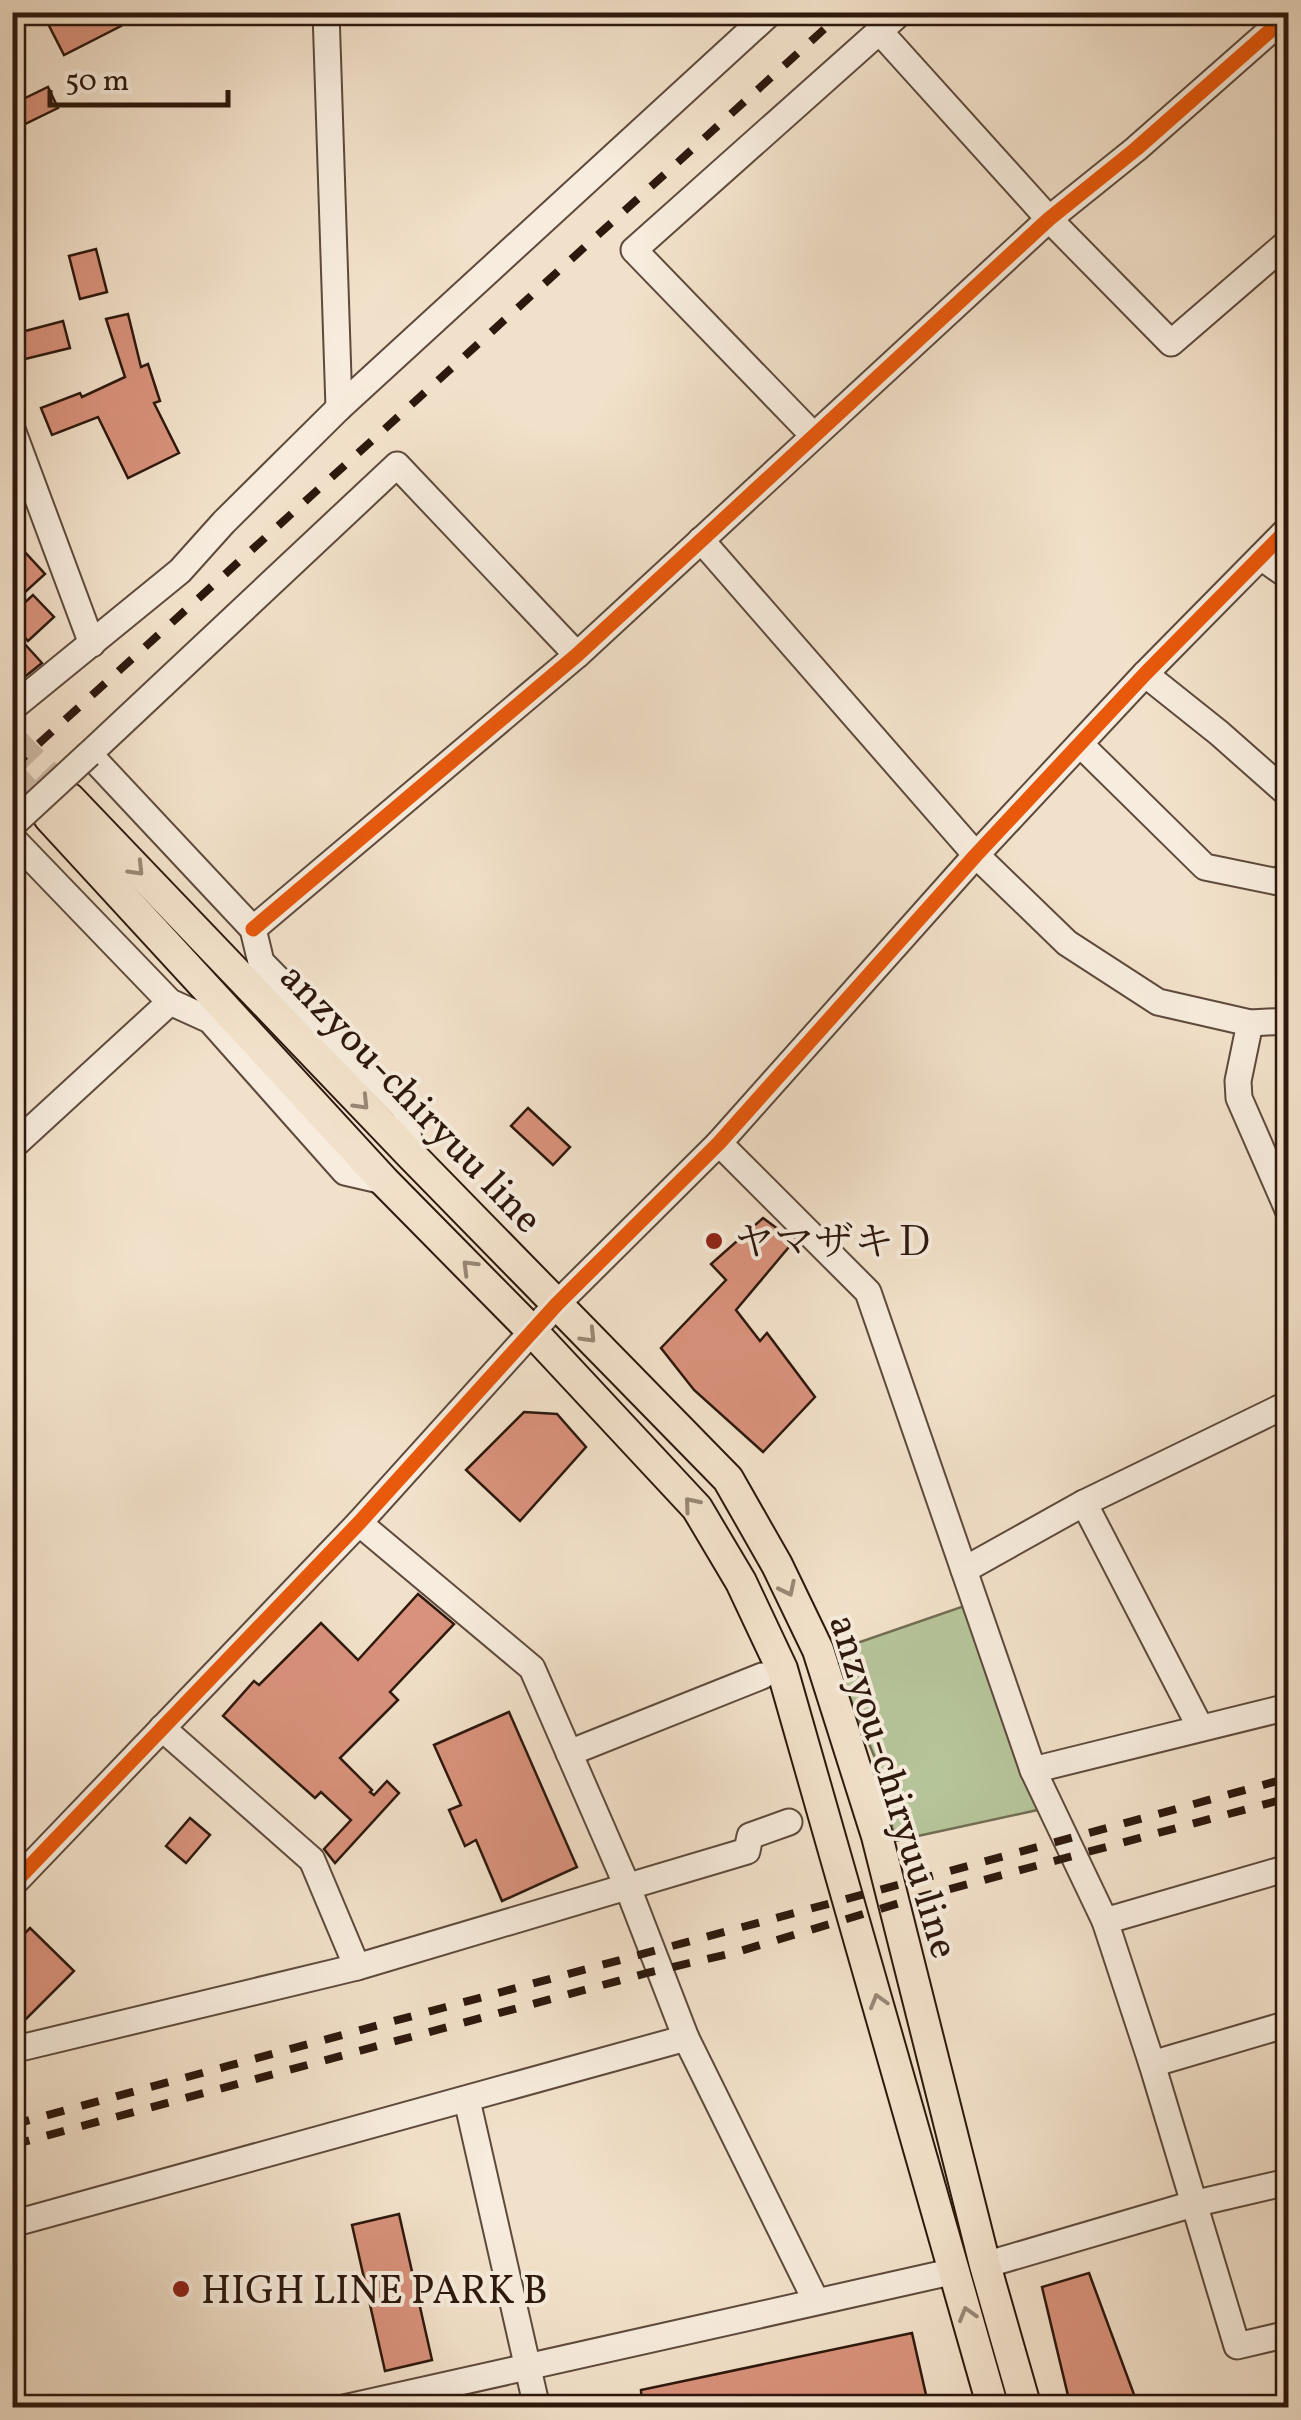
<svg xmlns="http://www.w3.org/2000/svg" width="1301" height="2420" viewBox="0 0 1301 2420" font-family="Vollkorn,'Noto Serif JP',serif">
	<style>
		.green { fill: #b6c49a; stroke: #726e54; stroke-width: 2.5 }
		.building { fill: #d9927c; stroke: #2d180d; stroke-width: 2.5 }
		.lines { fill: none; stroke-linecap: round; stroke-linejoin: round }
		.major-tunnel { stroke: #cbb9a4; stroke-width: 30; stroke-dasharray: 30 15; stroke-linecap: butt }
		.minor-casing { stroke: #5e4a3c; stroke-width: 29 }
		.major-casing { stroke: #2d180d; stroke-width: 34 }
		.minor { stroke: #f7ecdd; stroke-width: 25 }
		.major { stroke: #f2e1ca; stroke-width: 30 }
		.rail { stroke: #2d180d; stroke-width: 8; stroke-dasharray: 18 18; stroke-linecap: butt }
		.minor-bridge-casing { stroke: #5e4a3c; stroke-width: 29; stroke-linecap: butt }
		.minor-bridge { stroke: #f7ecdd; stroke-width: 25 }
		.cycleway-casing { stroke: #f7ecdd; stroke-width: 21 }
		.cycleway { stroke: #e8590c; stroke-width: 15 }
		.oneway { stroke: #998775 }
		.poi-dot { fill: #8f2418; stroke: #f7ecdd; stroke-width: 4 }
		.labels { text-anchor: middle; stroke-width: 8; stroke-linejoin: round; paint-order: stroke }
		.street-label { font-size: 40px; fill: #2d180d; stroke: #f7ecdd }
		.poi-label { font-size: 40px; fill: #2d180d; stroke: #f7ecdd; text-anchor: start }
	</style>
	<rect width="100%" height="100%" fill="#f2e1ca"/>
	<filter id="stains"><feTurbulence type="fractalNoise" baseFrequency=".002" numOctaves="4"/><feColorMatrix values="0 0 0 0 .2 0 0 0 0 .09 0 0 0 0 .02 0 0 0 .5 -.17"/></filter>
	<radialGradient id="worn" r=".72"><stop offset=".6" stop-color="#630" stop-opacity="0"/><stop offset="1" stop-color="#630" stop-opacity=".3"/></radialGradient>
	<path class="green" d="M 967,1605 L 1042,1809 L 895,1841 L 880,1770 L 831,1652 Z"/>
	<g class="building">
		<path d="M 42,12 L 114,12 L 121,26 L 64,55 Z"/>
		<path d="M 48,87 L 58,108 L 25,124 L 15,103 Z"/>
		<path d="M 96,249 L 107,292 L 80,299 L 69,256 Z"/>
		<path d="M 128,314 L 141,367 L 148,364 L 160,401 L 154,403 L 179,453 L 128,478 L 98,417 L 52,435 L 41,408 L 80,393 L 82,397 L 125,377 L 106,319 Z"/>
		<path d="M 63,321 L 70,348 L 21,360 L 14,334 Z"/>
		<path d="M 12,538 L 45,574 L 12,604 Z"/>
		<path d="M 33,595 L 54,617 L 28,641 L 12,623 L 12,614 Z"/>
		<path d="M 12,630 L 42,663 L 22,679 L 12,668 Z"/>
		<path d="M 528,1108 L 570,1147 L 553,1165 L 511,1126 Z"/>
		<path d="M 763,1218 L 794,1241 L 736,1310 L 760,1341 L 767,1333 L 815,1397 L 763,1452 L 694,1390 L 661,1348 L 726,1280 L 711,1264 Z"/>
		<path d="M 524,1412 L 557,1414 L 586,1447 L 520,1521 L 466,1470 Z"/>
		<path d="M 418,1594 L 454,1624 L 390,1692 L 398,1700 L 340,1758 L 372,1790 L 370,1792 L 374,1795 L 387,1781 L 399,1793 L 335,1863 L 324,1849 L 351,1820 L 321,1792 L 315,1798 L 223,1716 L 254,1681 L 259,1685 L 321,1623 L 358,1660 Z"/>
		<path d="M 509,1712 L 577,1867 L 502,1901 L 476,1840 L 465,1846 L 449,1810 L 461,1805 L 434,1745 Z"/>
		<path d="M 190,1818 L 210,1835 L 186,1863 L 166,1846 Z"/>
		<path d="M 30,1928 L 74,1971 L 12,2033 L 12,1946 Z"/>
		<path d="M 399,2214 L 432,2360 L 385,2371 L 352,2225 Z"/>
		<path d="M 1089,2273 L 1139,2408 L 1071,2408 L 1042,2287 Z"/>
		<path d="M 912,2333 L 929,2408 L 642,2408 L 641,2390 Z"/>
	</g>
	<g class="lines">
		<g class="major-tunnel">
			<path d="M 12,740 L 69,798"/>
			<path d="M 12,777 L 49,817"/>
		</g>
		<defs>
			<g id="minor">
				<path d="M 326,12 L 339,408"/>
				<path d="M 881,33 L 1049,219 L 1171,343 L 1288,242"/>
				<path d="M 12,429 L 92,644"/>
				<path d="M 813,435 L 634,250 L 901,12"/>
				<path d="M 701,540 L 976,855 L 1067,943 L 1158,1002 L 1250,1023 L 1288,1021"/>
				<path d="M 1261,557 L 1288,576"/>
				<path d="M 1145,674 L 1219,733 L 1288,794"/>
				<path d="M 12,708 L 180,571 L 224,522 L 339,408 L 771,12"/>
				<path d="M 1080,744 L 1205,867 L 1278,882 L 1288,873"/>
				<path d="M 12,838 L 170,1002 L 210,1020 L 345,1172 L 384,1181"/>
				<path d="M 253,929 L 577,655 L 1049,219 L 1136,149 L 1288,15"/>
				<path d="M 1250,1023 L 1238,1081 L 1239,1098 L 1288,1210"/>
				<path d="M 719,1143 L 868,1292 L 1033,1770 L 1105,1921 L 1152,2064 L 1237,2346 L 1288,2334"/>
				<path d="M 12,1147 L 170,1002"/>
				<path d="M 411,1155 L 405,1109 L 261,962 L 253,929 L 89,754 L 397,465 L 577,655"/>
				<path d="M 1084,1503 L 1200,1727"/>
				<path d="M 359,1523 L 532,1668 L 628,1888 L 686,2038"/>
				<path d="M 964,1570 L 1084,1503 L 1288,1404"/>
				<path d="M 162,1728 L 312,1860 L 357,1967"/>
				<path d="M 569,1753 L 762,1676"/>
				<path d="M 1033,1770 L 1288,1707"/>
				<path d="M 12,1885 L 359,1523 L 557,1304 L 719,1143 L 976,855 L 1145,674 L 1288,529"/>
				<path d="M 1105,1921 L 1288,1868"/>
				<path d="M 12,2050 L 357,1967 L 747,1851 L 750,1836 L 789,1822"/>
				<path d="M 1152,2064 L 1288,2024"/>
				<path d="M 467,2100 L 537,2408"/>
				<path d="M 12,2224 L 686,2038 L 816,2301"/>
				<path d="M 985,2265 L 1193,2204 L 1288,2182"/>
				<path d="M 344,2408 L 955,2271"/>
			</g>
			<g id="major">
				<path d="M 69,798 L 411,1155 L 728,1479 L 777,1565 L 818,1650 L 877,1836 L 985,2265 L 1026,2408"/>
				<path d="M 49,817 L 384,1181 L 532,1331 L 697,1508 L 741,1582 L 782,1669 L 993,2408"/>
			</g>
		</defs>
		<use href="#minor" class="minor-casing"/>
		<use href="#major" class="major-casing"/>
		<use href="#minor" class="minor"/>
		<use href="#major" class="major"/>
		<g class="rail">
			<path d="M 12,768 L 843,12"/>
			<path d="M 12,2125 C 437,2008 864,1896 1288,1778"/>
			<path d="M 12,2145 L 647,1973 L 737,1952 L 913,1899 L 1288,1798"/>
		</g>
		<defs>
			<path id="minor-bridge" d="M 12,825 L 89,754"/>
		</defs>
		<use href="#minor-bridge" class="minor-bridge-casing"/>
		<use href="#minor-bridge" class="minor-bridge"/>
		<defs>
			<g id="cycleway">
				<path d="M 253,929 L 577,655 L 1049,219 L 1136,149 L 1288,15"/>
				<path d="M 12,1885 L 359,1523 L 557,1304 L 719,1143 L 976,855 L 1145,674 L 1288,529"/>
			</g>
		</defs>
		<use href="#cycleway" class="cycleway-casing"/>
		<use href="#cycleway" class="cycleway"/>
	</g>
	<defs><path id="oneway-chevron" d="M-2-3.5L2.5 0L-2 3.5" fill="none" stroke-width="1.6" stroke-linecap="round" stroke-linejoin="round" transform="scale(2.5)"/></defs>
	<g class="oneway">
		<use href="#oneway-chevron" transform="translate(137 869) rotate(46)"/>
		<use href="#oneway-chevron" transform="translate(362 1103) rotate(46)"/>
		<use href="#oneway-chevron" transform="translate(469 1267) rotate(-135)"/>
		<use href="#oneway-chevron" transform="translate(589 1336) rotate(46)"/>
		<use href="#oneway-chevron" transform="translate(691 1504) rotate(-130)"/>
		<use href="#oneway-chevron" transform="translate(788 1589) rotate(64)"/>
		<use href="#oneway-chevron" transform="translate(878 2001) rotate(-106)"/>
		<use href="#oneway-chevron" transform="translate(967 2314) rotate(-106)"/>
	</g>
	<g class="poi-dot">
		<circle cx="714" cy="1241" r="10"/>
		<circle cx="181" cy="2289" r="10"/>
	</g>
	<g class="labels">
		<g class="street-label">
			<text transform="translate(412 1097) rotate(46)" y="14">anzyou-chiryuu line</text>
			<text transform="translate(895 1786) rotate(73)" y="14">anzyou-chiryuu line</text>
		</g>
		<g class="poi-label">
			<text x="734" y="1255">ヤマザキＤ</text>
			<text x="201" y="2303">HIGH LINE PARK B</text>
		</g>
	</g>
	<rect width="1301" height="2420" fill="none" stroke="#f2e1ca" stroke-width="50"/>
	<rect x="15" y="15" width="1271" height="2390" fill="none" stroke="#2d180d" stroke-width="5"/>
	<rect x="25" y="25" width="1251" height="2370" fill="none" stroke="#2d180d" stroke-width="2.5"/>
	<path d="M50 90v15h178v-15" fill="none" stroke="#2d180d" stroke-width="5"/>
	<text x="65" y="90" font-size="30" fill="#2d180d" stroke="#f7ecdd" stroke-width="8" paint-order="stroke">50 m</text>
	<rect width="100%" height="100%" filter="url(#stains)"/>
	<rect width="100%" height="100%" fill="url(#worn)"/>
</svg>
